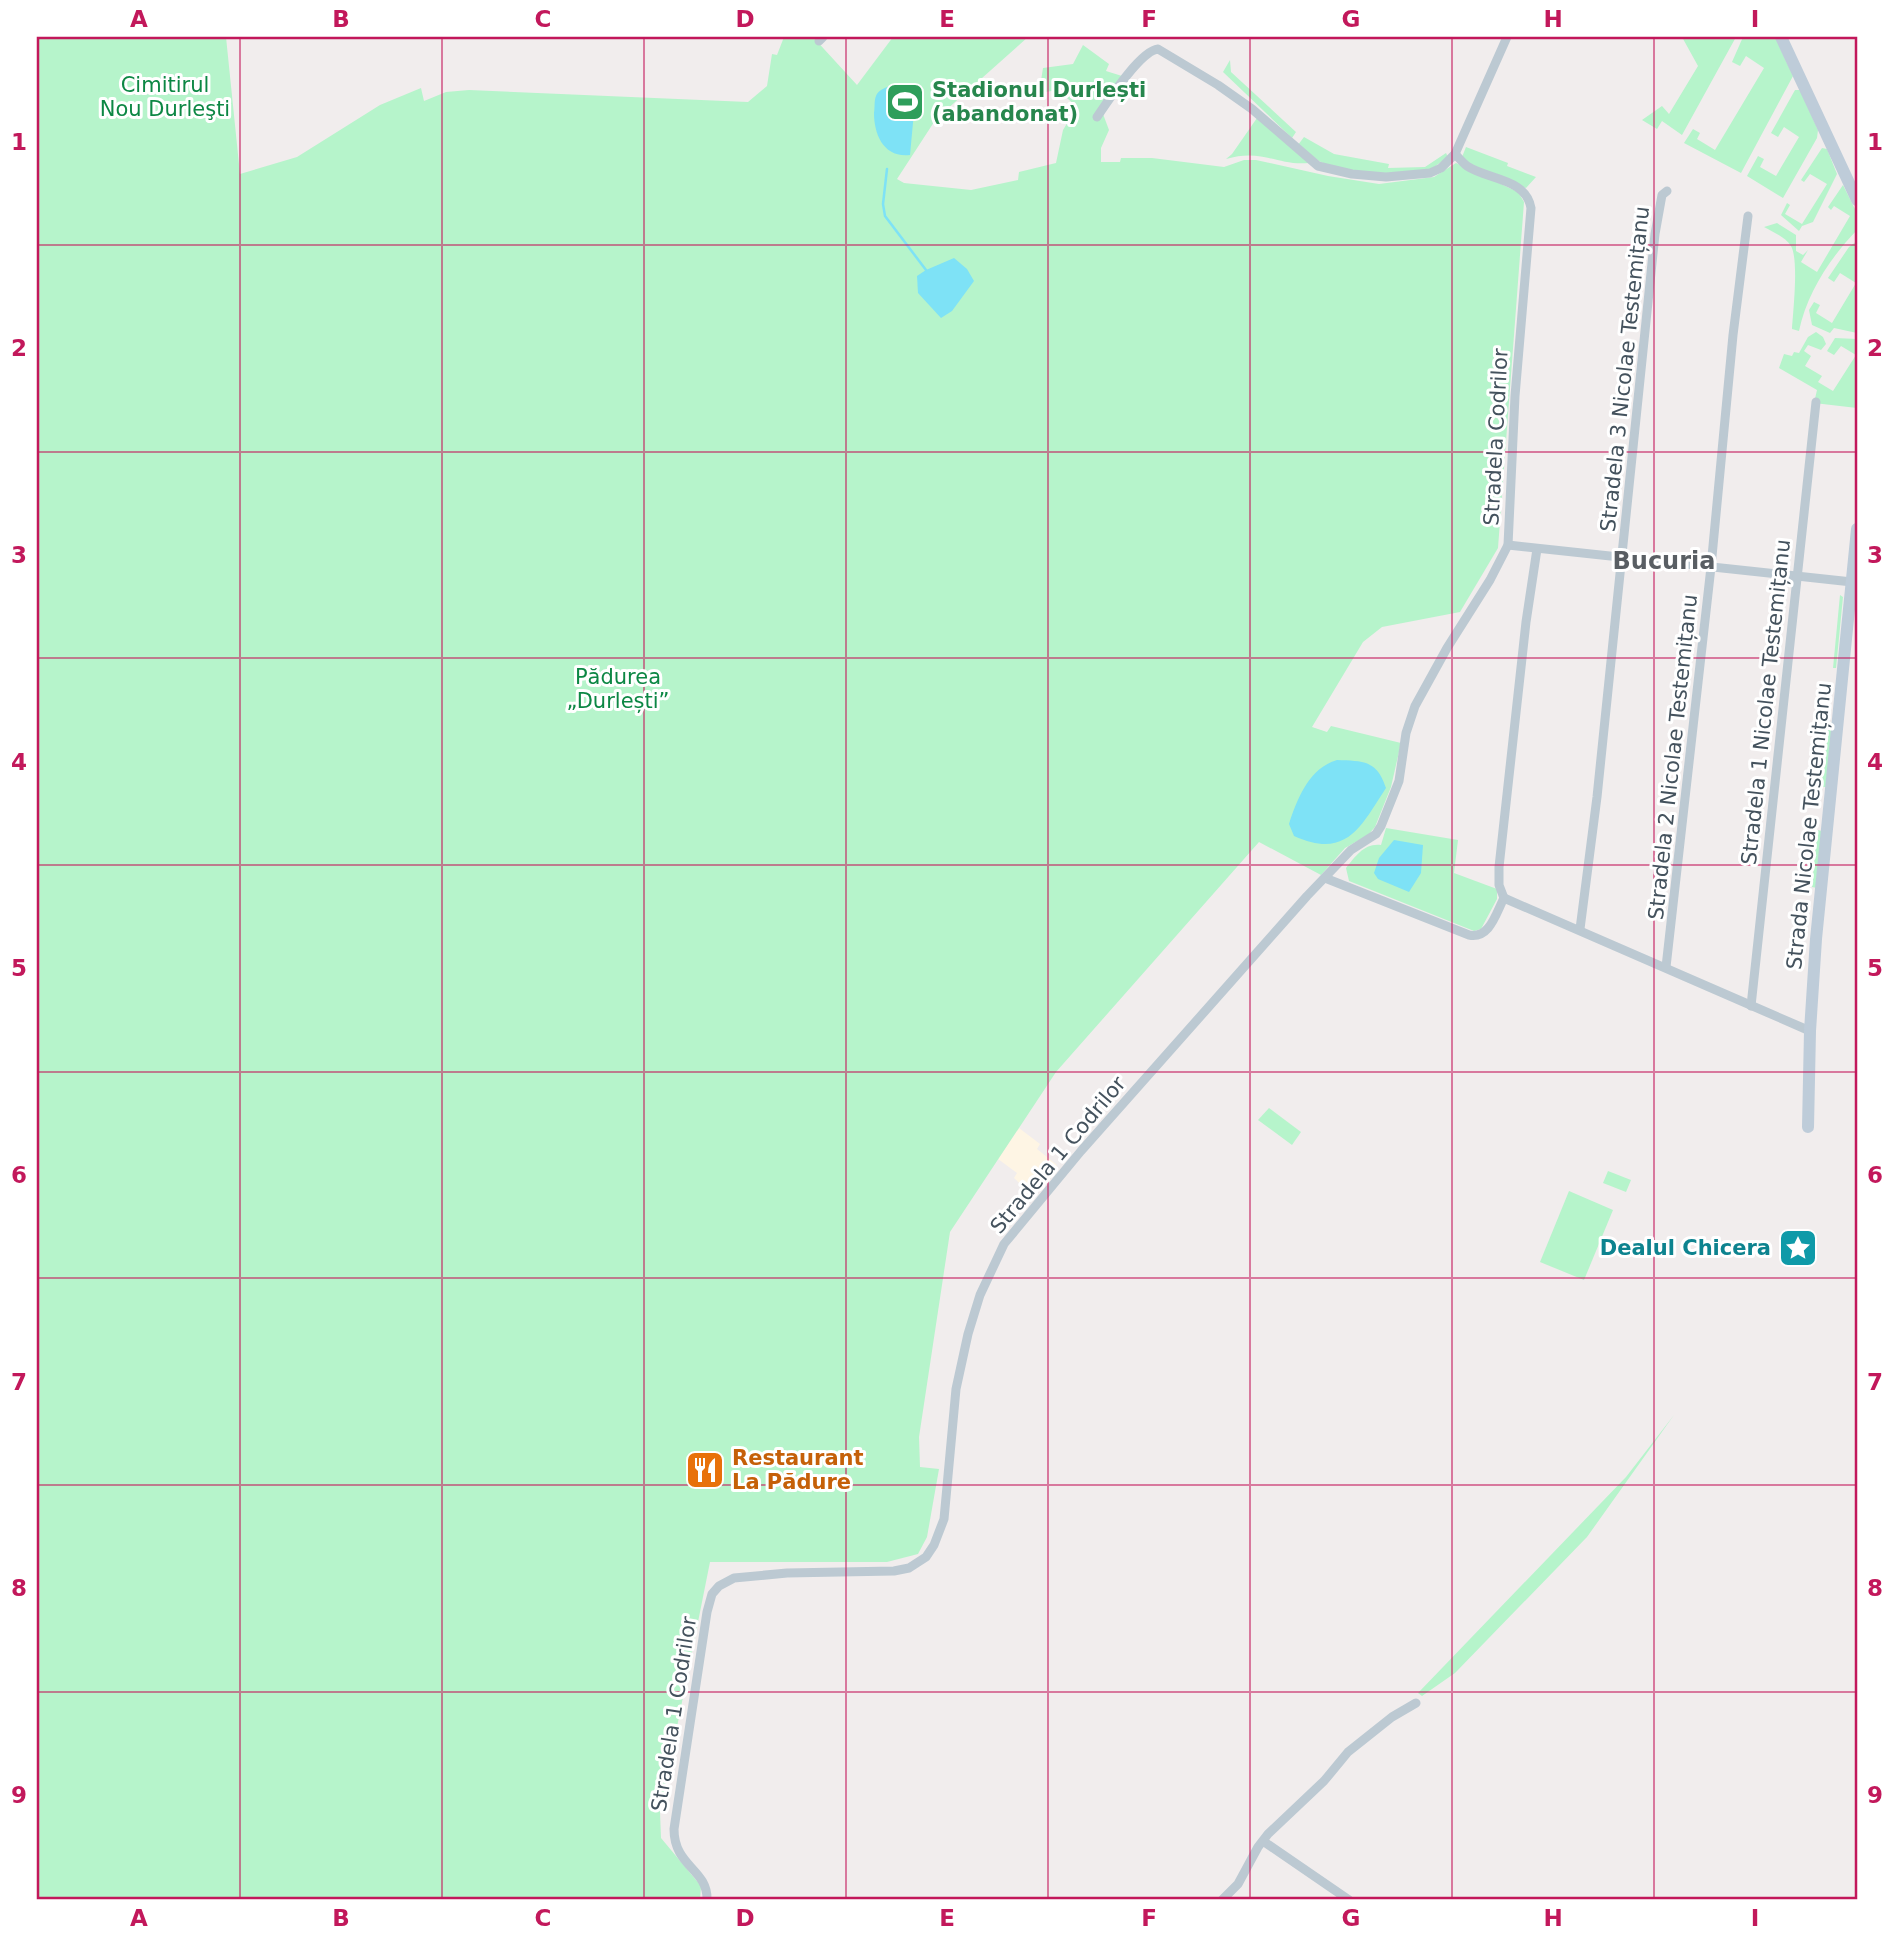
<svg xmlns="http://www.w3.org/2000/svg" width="1894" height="1937" viewBox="0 0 1894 1937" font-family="'DejaVu Sans',sans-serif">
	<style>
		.commercial { fill: #fef5e4 }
		.green { fill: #b6f4cb }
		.water { fill: #7ee2f6 }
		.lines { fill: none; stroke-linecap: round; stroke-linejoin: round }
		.stream { stroke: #7ee2f6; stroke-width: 2.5 }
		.street { stroke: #bcc9d2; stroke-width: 9 }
		.secondary { stroke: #beccd9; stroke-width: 12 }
		.grid { fill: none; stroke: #c2185b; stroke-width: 2; stroke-opacity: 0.55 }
		.labels { text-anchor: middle; stroke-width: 6; stroke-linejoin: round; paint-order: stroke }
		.park-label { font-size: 21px; fill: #0c8744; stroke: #fff }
		.leisure-label { font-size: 21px; font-weight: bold; fill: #27864d; stroke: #fff; text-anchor: start }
		.street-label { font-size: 21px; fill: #44525d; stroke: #fff }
		.culture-label { font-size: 21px; font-weight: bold; fill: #0d838f; stroke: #fff; text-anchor: end }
		.food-label { font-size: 21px; font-weight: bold; fill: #c56008; stroke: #fff; text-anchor: start }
		.quarter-label { font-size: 24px; font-weight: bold; fill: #595e63; stroke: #fff }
		.neatline { fill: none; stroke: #c2185b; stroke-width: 2.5 }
		.grid-label { font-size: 23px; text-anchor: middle; font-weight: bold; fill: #c2185b }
	</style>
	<rect width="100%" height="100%" fill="#f1eded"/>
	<path class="commercial" d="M 1019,1128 L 1040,1144 L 1037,1149 L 1057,1165 L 1031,1194 L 1014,1178 L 1017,1173 L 998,1159 Z"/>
	<g class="green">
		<path d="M 37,37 L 226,37 L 240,174 L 297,157 L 380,105 L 421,88 L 424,101 L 446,92 L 469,90 L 748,102 L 767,86 L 772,54 L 777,55 L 784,37 L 813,37 L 857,85 L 893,37 L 1028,37 L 936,119 L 897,179 L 904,183 L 971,190 L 1018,180 L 1019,172 L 1056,163 L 1063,130 L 1077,107 L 1058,90 L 1039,93 L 1043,68 L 1073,64 L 1083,45 L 1109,64 L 1106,71 L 1122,76 L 1128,82 L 1122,85 L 1103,114 L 1109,130 L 1101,148 L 1101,162 L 1120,162 L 1121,158 L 1152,158 L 1224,167 L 1244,160 L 1256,160 L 1328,176 L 1379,184 L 1434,177 L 1456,163 L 1518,192 L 1524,202 L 1498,548 L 1460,612 L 1382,627 L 1363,642 L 1312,727 L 1327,732 L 1331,726 L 1401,743 L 1391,787 L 1375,827 L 1368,835 L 1345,848 L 1321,875 L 1259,842 L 1056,1072 L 950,1232 L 919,1437 L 920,1467 L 939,1469 L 927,1537 L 918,1554 L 887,1562 L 710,1562 L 660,1812 L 661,1838 L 701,1886 L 700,1900 L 37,1900 Z"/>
		<path d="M 1682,37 L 1736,37 L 1682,135 L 1662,121 L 1657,129 L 1642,120 L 1662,106 L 1669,114 L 1698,66 Z"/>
		<path d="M 1743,37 L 1775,37 L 1793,76 L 1741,173 L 1684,143 L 1693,129 L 1700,133 L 1697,139 L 1715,150 L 1764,68 L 1746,56 L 1740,66 L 1732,62 Z"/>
		<path d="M 1230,60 L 1231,72 L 1296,132 L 1292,138 L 1223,72 Z"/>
		<path d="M 1795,90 L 1800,90 L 1818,130 L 1817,138 L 1783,198 L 1747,176 L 1758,156 L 1764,159 L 1760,167 L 1776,176 L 1799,137 L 1784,127 L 1778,137 L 1771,133 Z"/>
		<path d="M 1257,118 L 1309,163 C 1277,166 1262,148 1226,159 L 1232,154 Z"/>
		<path d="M 1304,137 L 1334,154 L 1389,164 L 1388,168 L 1425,167 L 1446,153 L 1448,157 L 1430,170 L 1385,174 L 1333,168 L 1319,161 L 1298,145 Z"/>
		<path d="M 1466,147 L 1508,163 L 1507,166 L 1536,177 L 1526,188 L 1467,163 L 1462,157 Z"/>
		<path d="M 1822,148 L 1827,149 L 1837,174 L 1813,222 L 1802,226 L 1799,231 L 1781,215 L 1787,203 L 1790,205 L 1785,214 L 1802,224 L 1827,184 L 1810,174 L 1804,182 L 1801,180 Z"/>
		<path d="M 1843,185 L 1857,213 L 1857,230 C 1830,258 1807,293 1799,331 L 1792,329 C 1793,312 1799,260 1791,246 C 1785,237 1773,232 1764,227 L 1777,223 L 1796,235 L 1796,251 L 1803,255 L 1808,250 L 1801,262 L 1817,272 L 1850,216 L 1834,206 L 1831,210 L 1828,207 Z"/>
		<path d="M 1857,241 L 1857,333 L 1834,328 L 1830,333 L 1812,325 L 1809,310 L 1814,302 L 1820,305 L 1816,313 L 1832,323 L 1856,283 L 1840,273 L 1834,282 L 1828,278 L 1849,247 Z"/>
		<path d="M 1816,332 L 1823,337 L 1826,344 L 1821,350 L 1808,345 L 1804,351 L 1811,356 L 1805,366 L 1822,376 L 1818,382 L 1833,391 L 1856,355 L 1841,346 L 1834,355 L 1827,351 L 1835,338 L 1857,339 L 1857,408 L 1814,403 L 1817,390 L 1779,368 L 1784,354 L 1792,356 L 1794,352 L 1799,353 L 1808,337 Z"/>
		<path d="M 1840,595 L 1843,597 L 1836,668 L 1833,668 Z"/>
		<path d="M 1827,722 L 1833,723 L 1826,787 L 1820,787 Z"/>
		<path d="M 1386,828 L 1458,840 L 1454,873 L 1497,889 L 1497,899 L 1481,929 L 1474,931 L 1349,881 L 1346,868 C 1356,856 1364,843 1381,845 Z"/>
		<path d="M 1817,830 L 1822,831 L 1817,888 L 1812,887 Z"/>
		<path d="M 1269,1108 L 1301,1132 L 1292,1145 L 1258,1120 Z"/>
		<path d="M 1608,1171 L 1631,1180 L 1626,1192 L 1603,1183 Z"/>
		<path d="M 1569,1191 L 1613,1210 L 1584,1280 L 1540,1262 Z"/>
		<path d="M 1674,1415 L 1587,1537 L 1455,1673 L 1422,1696 L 1418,1693 L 1626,1477 Z"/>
	</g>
	<g class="water">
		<path d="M 890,86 L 915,101 L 910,155 C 884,158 874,135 874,113 C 875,108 874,100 876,96 C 878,90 885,88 890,86 Z"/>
		<path d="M 954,258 L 967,269 L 974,281 L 952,311 L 941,318 L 918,293 L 917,276 L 926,270 Z"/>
		<path d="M 1337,760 C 1363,761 1377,760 1386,788 C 1361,826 1347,860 1294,836 L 1289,824 C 1297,799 1309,768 1337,760 Z"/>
		<path d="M 1394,840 L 1423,845 L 1421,873 L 1409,892 L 1378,879 L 1374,873 L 1379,858 Z"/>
	</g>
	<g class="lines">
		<path class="stream" d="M 887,169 L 883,204 L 885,216 L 926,270"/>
		<g class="street">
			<path d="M 819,41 L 823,37"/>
			<path d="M 1097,117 C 1108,101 1140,51 1158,49 L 1218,85 L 1252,109 L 1318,166 L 1352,174 L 1386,177 L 1430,173 L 1441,168 L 1455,154 L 1507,37"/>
			<path d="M 1508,545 L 1852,582"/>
			<path d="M 1325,878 L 1469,935 C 1490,939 1496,913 1504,898 L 1499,885 L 1499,867 L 1526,622 L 1537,549"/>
			<path d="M 1504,898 L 1810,1031"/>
			<path d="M 1580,929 L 1597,797 L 1655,234 L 1662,195 L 1667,191"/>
			<path d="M 1666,967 L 1711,567 L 1733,335 L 1748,216"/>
			<path d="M 1751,1006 L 1816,402"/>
			<path d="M 1263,1841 L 1349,1900"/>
			<path d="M 707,1900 C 708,1869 674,1867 674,1829 L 707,1612 L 712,1594 L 719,1586 L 734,1578 L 787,1573 L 894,1571 L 909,1568 L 926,1557 L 934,1545 L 944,1519 L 956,1389 L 968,1334 L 980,1295 L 1004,1244 L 1081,1151 L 1307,896 L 1351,850 L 1376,834 L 1381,826 L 1399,781 L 1406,733 L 1415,706 L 1447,648 L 1490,580 L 1508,545 L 1515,396 L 1531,208 C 1526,178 1488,180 1467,166 C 1463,163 1459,158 1455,154"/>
			<path d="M 1222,1900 L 1238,1884 L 1258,1847 L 1268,1834 L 1324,1781 L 1348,1752 L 1392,1717 L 1416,1703"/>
		</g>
		<g class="secondary">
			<path d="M 1781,37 L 1857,200"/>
			<path d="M 1808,1127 L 1810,1031 L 1816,939 L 1857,529"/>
		</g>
	</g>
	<path class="grid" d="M 240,37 L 240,1900M 442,37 L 442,1900M 644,37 L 644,1900M 846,37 L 846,1900M 1048,37 L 1048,1900M 1250,37 L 1250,1900M 1452,37 L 1452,1900M 1654,37 L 1654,1900M 37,245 L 1857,245M 37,452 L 1857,452M 37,658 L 1857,658M 37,865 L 1857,865M 37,1072 L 1857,1072M 37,1278 L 1857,1278M 37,1485 L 1857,1485M 37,1692 L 1857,1692"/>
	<defs>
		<symbol id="stadium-square" viewBox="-11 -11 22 22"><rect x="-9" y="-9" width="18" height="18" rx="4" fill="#2e9e5b" stroke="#fff"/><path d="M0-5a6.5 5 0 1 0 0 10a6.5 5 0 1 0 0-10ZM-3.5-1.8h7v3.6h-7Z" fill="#fff"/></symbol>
		<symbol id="sight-square" viewBox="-11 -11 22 22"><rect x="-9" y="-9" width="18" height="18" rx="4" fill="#0f9aa8" stroke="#fff"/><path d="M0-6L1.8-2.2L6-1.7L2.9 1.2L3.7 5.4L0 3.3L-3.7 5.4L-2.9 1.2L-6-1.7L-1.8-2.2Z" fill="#fff"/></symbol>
		<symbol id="restaurant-square" viewBox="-11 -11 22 22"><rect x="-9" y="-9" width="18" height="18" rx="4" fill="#e8710a" stroke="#fff"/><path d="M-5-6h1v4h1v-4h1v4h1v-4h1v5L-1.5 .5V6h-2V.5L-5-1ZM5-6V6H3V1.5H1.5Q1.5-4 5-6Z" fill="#fff"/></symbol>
	</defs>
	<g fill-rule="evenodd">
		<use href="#stadium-square" x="883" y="80" width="44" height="44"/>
		<use href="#sight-square" x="1776" y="1226" width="44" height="44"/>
		<use href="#restaurant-square" x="683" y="1448" width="44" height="44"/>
	</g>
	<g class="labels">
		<g class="park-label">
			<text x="165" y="92">Cimitirul<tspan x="165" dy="24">Nou Durleşti</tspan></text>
			<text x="618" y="684">Pădurea<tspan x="618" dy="24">„Durlești”</tspan></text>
		</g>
		<g class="leisure-label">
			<text x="932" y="97">Stadionul Durlești<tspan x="932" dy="24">(abandonat)</tspan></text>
		</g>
		<g class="street-label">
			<text transform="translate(1625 369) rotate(-84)" y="7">Stradela 3 Nicolae Testemițanu</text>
			<text transform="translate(1496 437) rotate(-87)" y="7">Stradela Codrilor</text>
			<text transform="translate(1766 702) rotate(-84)" y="7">Stradela 1 Nicolae Testemițanu</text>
			<text transform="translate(1673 757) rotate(-84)" y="7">Stradela 2 Nicolae Testemițanu</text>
			<text transform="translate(1809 826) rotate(-84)" y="7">Strada Nicolae Testemițanu</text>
			<text transform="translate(1058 1155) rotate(-50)" y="7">Stradela 1 Codrilor</text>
			<text transform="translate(674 1714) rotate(-81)" y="7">Stradela 1 Codrilor</text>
		</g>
		<g class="culture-label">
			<text x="1771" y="1255">Dealul Chicera</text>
		</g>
		<g class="food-label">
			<text x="732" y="1465">Restaurant<tspan x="732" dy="24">La Pădure</tspan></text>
		</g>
		<g class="quarter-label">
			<text x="1664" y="569">Bucuria</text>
		</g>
	</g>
	<rect width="1894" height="1937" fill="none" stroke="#ffffff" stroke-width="77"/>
	<rect x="38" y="38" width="1818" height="1860" class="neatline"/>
	<g class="grid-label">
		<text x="139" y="27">A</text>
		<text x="341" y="27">B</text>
		<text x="543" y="27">C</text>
		<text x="745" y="27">D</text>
		<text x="947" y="27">E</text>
		<text x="1149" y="27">F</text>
		<text x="1351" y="27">G</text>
		<text x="1553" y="27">H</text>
		<text x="1755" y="27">I</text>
		<text x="19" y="150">1</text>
		<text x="1875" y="150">1</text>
		<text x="19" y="356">2</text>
		<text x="1875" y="356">2</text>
		<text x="19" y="563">3</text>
		<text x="1875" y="563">3</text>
		<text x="19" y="770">4</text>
		<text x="1875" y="770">4</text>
		<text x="19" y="976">5</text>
		<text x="1875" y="976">5</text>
		<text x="19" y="1183">6</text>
		<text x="1875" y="1183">6</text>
		<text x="19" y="1390">7</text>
		<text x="1875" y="1390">7</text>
		<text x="19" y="1596">8</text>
		<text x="1875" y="1596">8</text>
		<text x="19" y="1803">9</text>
		<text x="1875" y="1803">9</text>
		<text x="139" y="1926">A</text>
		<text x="341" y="1926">B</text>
		<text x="543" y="1926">C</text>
		<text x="745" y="1926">D</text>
		<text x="947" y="1926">E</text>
		<text x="1149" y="1926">F</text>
		<text x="1351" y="1926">G</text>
		<text x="1553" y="1926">H</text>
		<text x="1755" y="1926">I</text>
	</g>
</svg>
